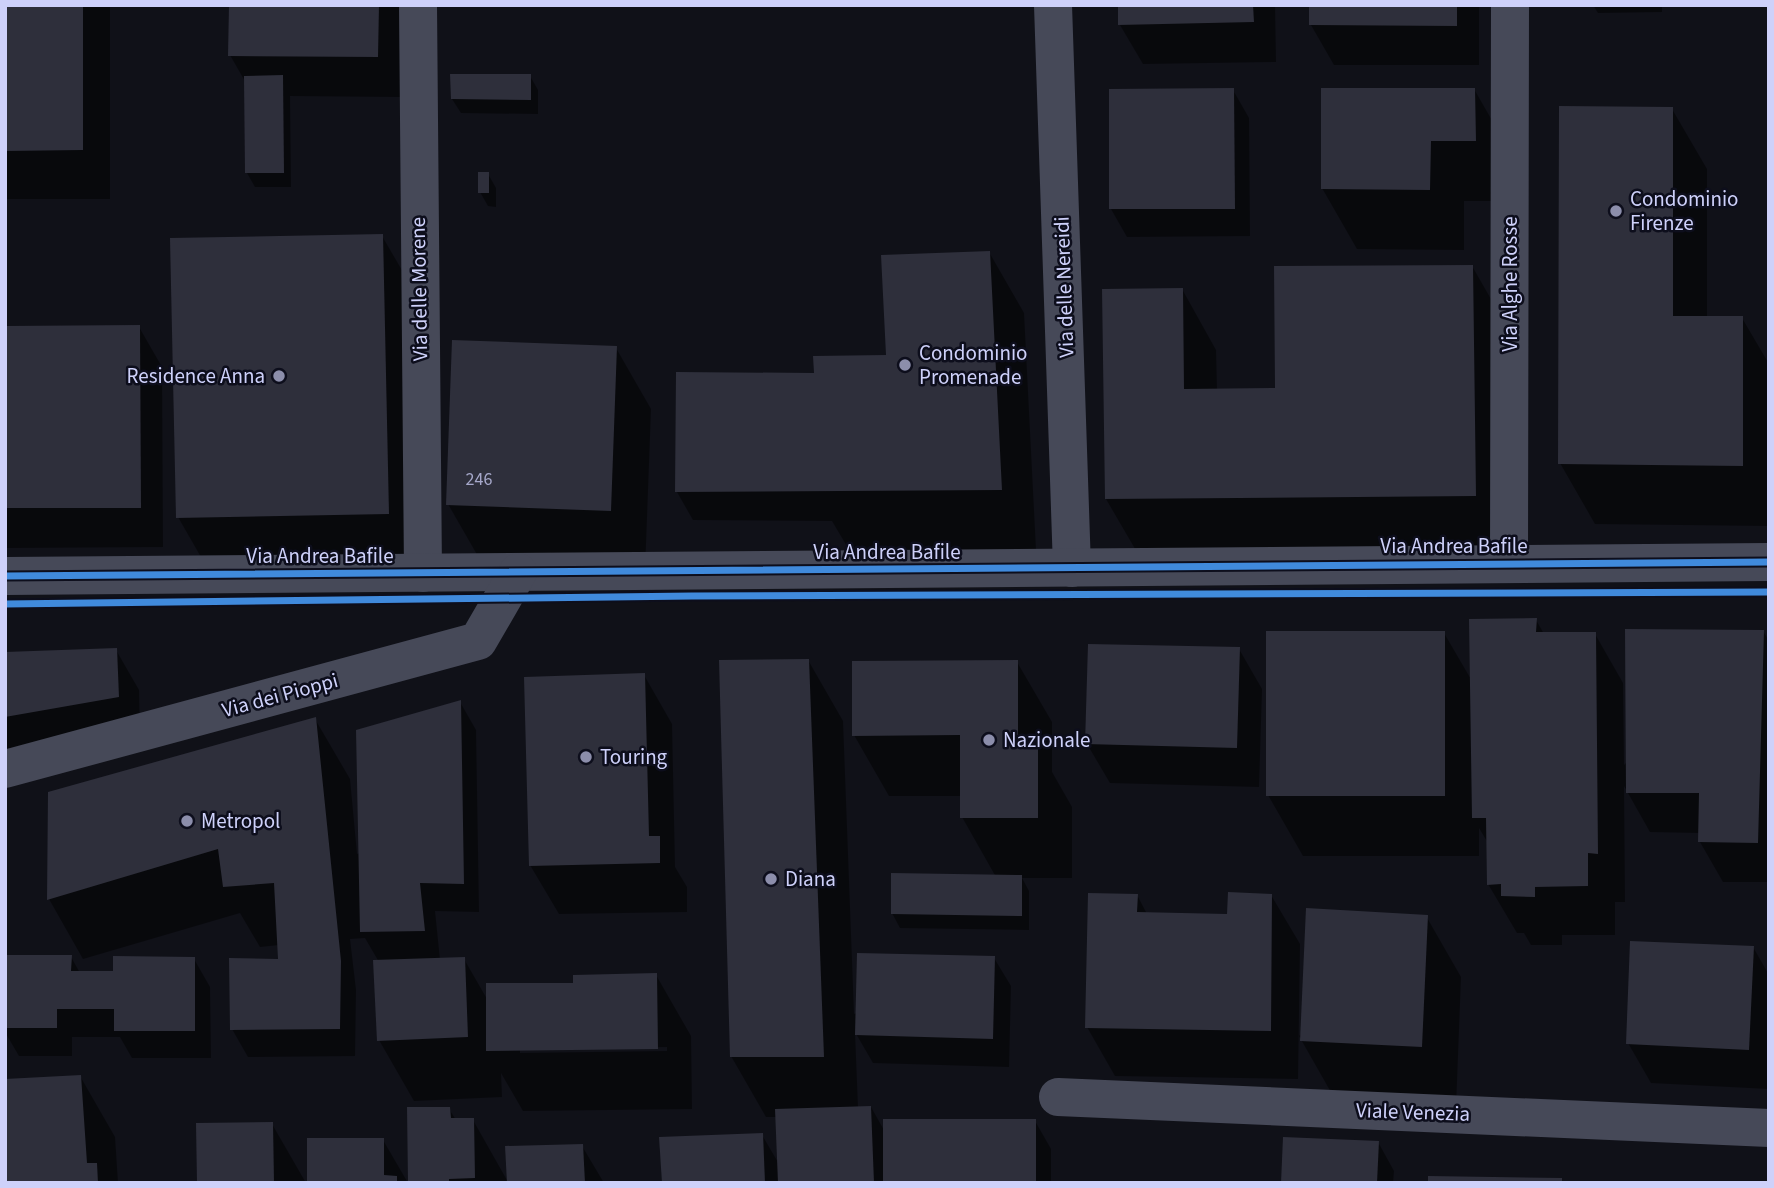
<svg xmlns="http://www.w3.org/2000/svg" width="1774" height="1188" viewBox="0 0 1774 1188" font-family="'Source Sans 3',sans-serif">
	<style>
		.shadow { fill: #0007; fill-rule: evenodd }
		.building { fill: #2e2f3b }
		.lines { fill: none; stroke-linecap: round; stroke-linejoin: round }
		.minor { stroke: #464958; stroke-width: 38 }
		.cycleway-casing { stroke: #0d0e1c; stroke-width: 11 }
		.cycleway { stroke: #408adc; stroke-width: 7 }
		.poi-dot { fill: #8c8eab; stroke: #0d0e1c; stroke-width: 2.5 }
		.labels { text-anchor: middle; stroke-width: 5; stroke-linejoin: round; paint-order: stroke }
		.number-label { font-size: 18px; fill: #a6a8ca }
		.poi-label { font-size: 21px; fill: #ced1fa; stroke: #0d0e1c; text-anchor: start }
		.street-label { font-size: 21px; fill: #ced1fa; stroke: #0d0e1c }
	</style>
	<rect width="100%" height="100%" fill="#101118"/>
	<g class="shadow">
		<rect x="5" y="5" width="105" height="194"/>
		<path d="M 231,5 L 401,5 L 400,97 L 290,96 L 291,187 L 255,187 L 247,173 L 246,83 L 230,55 Z"/>
		<path d="M 1120,5 L 1275,5 L 1276,62 L 1143,64 L 1120,25 Z"/>
		<path d="M 1311,5 L 1479,5 L 1479,65 L 1334,65 L 1311,25 Z"/>
		<path d="M 1593,5 L 1662,5 L 1662,12 L 1598,13 Z"/>
		<path d="M 530,76 L 538,90 L 538,114 L 461,113 L 452,99 Z"/>
		<path d="M 1474,89 L 1509,150 L 1510,201 L 1464,201 L 1464,250 L 1357,249 L 1322,188 Z"/>
		<path d="M 1233,90 L 1249,118 L 1250,236 L 1127,237 L 1111,209 Z"/>
		<path d="M 1672,109 L 1707,169 L 1707,318 L 1742,318 L 1769,364 L 1769,526 L 1595,524 L 1560,463 Z"/>
		<path d="M 488,174 L 496,188 L 496,207 L 488,206 L 480,192 Z"/>
		<path d="M 382,236 L 417,296 L 423,574 L 213,578 L 178,517 Z"/>
		<path d="M 989,252 L 1024,313 L 1036,550 L 851,553 L 832,521 L 693,520 L 677,492 L 815,375 L 888,357 Z"/>
		<path d="M 1472,266 L 1507,327 L 1510,556 L 1141,559 L 1106,499 L 1182,289 L 1216,350 L 1217,390 L 1277,390 Z"/>
		<path d="M 139,327 L 162,367 L 163,547 L 5,548 L 5,328 Z"/>
		<path d="M 616,348 L 651,409 L 645,571 L 483,565 L 448,504 Z"/>
		<path d="M 1536,620 L 1544,634 L 1595,634 L 1623,683 L 1624,765 L 1763,631 L 1769,641 L 1769,882 L 1723,882 L 1700,842 L 1700,833 L 1650,832 L 1624,786 L 1625,902 L 1615,902 L 1615,935 L 1562,935 L 1562,945 L 1531,945 L 1524,933 L 1517,933 L 1488,884 L 1488,843 L 1479,828 L 1479,856 L 1303,856 L 1268,795 L 1444,633 L 1472,681 Z"/>
		<path d="M 1239,649 L 1262,689 L 1259,787 L 1110,783 L 1087,744 Z"/>
		<path d="M 116,650 L 139,690 L 140,737 L 5,760 L 5,654 Z"/>
		<path d="M 808,660 L 843,721 L 854,1014 L 994,958 L 1011,986 L 1009,1067 L 873,1063 L 855,1032 L 858,1108 L 871,1107 L 885,1132 L 1035,1121 L 1051,1149 L 1051,1183 L 664,1183 L 762,1135 L 779,1164 L 777,1117 L 766,1117 L 731,1056 Z"/>
		<path d="M 1017,662 L 1052,722 L 1052,772 L 1072,807 L 1072,878 L 1022,878 L 1029,891 L 1029,930 L 900,928 L 892,913 L 996,877 L 962,817 L 961,796 L 889,796 L 854,735 Z"/>
		<path d="M 644,675 L 672,724 L 675,867 L 687,887 L 687,912 L 559,914 L 530,865 Z"/>
		<path d="M 460,702 L 476,730 L 479,912 L 435,911 L 440,960 L 464,959 L 487,999 L 656,975 L 691,1036 L 692,1109 L 523,1111 L 501,1073 L 502,1097 L 414,1101 L 379,1040 L 379,962 L 365,938 L 350,939 L 356,990 L 355,1056 L 248,1057 L 232,1029 L 279,961 L 279,945 L 260,947 L 240,913 L 83,959 L 49,899 L 315,719 L 350,779 L 357,854 L 360,853 ZM 667,1047 L 667,1051 L 520,1053 L 520,1049 Z"/>
		<path d="M 1137,895 L 1147,914 L 1229,915 L 1271,895 L 1300,944 L 1298,1079 L 1115,1076 L 1087,1027 Z"/>
		<path d="M 1426,916 L 1461,977 L 1456,1107 L 1336,1101 L 1299,1036 Z"/>
		<path d="M 1753,947 L 1769,975 L 1769,1089 L 1651,1083 L 1628,1043 Z"/>
		<path d="M 5,957 L 71,957 L 80,973 L 115,972 L 194,959 L 210,987 L 211,1058 L 132,1058 L 120,1037 L 72,1037 L 72,1056 L 19,1056 L 5,1032 Z"/>
		<path d="M 80,1076 L 115,1137 L 118,1183 L 5,1183 Z"/>
		<path d="M 449,1109 L 456,1120 L 473,1120 L 508,1182 L 582,1146 L 604,1183 L 410,1183 Z"/>
		<path d="M 272,1124 L 306,1183 L 199,1183 Z"/>
		<path d="M 383,1140 L 408,1183 L 309,1183 Z"/>
		<path d="M 1378,1142 L 1394,1171 L 1393,1183 L 1283,1183 Z"/>
	</g>
	<g class="building">
		<path d="M 5,5 L 83,5 L 83,150 L 5,151 Z"/>
		<path d="M 229,5 L 379,5 L 378,57 L 228,56 Z"/>
		<path d="M 1118,5 L 1253,5 L 1254,22 L 1118,25 Z"/>
		<path d="M 1309,5 L 1457,5 L 1457,26 L 1309,25 Z"/>
		<path d="M 450,74 L 531,74 L 531,100 L 451,99 Z"/>
		<path d="M 283,75 L 284,173 L 245,173 L 244,76 Z"/>
		<path d="M 1234,88 L 1235,209 L 1109,209 L 1109,89 Z"/>
		<path d="M 1321,88 L 1475,88 L 1476,141 L 1431,141 L 1430,190 L 1321,189 Z"/>
		<path d="M 1559,106 L 1673,107 L 1673,316 L 1743,316 L 1743,466 L 1558,464 Z"/>
		<rect x="478" y="172" width="11" height="21"/>
		<path d="M 383,234 L 389,514 L 176,518 L 170,238 Z"/>
		<path d="M 990,251 L 1002,490 L 675,492 L 676,372 L 814,373 L 813,356 L 886,355 L 881,255 Z"/>
		<path d="M 1473,265 L 1476,496 L 1105,499 L 1102,289 L 1183,288 L 1184,389 L 1275,388 L 1274,266 Z"/>
		<path d="M 140,325 L 141,508 L 5,508 L 5,326 Z"/>
		<path d="M 452,340 L 617,346 L 611,511 L 446,505 Z"/>
		<path d="M 1537,618 L 1536,632 L 1596,632 L 1598,854 L 1588,853 L 1588,886 L 1535,887 L 1535,897 L 1501,896 L 1501,884 L 1487,885 L 1486,818 L 1472,818 L 1469,619 Z"/>
		<path d="M 1625,629 L 1764,630 L 1758,843 L 1698,842 L 1699,793 L 1626,793 Z"/>
		<rect x="1266" y="631" width="179" height="165"/>
		<path d="M 1088,644 L 1240,647 L 1237,748 L 1085,744 Z"/>
		<path d="M 117,648 L 119,697 L 5,717 L 5,652 Z"/>
		<path d="M 809,659 L 824,1057 L 730,1057 L 719,660 Z"/>
		<path d="M 1018,660 L 1018,744 L 1038,744 L 1038,818 L 960,818 L 960,735 L 852,736 L 852,661 Z"/>
		<path d="M 645,673 L 649,836 L 660,836 L 660,863 L 529,866 L 524,677 Z"/>
		<path d="M 461,700 L 464,884 L 420,883 L 425,931 L 360,932 L 356,730 Z"/>
		<path d="M 316,717 L 341,961 L 340,1029 L 230,1030 L 229,958 L 278,959 L 274,883 L 223,887 L 218,849 L 47,900 L 48,792 Z"/>
		<path d="M 891,873 L 1022,875 L 1022,916 L 891,914 Z"/>
		<path d="M 1228,892 L 1272,894 L 1271,1031 L 1085,1028 L 1088,893 L 1138,894 L 1137,912 L 1227,914 Z"/>
		<path d="M 1306,908 L 1428,915 L 1422,1047 L 1300,1041 Z"/>
		<path d="M 1630,941 L 1754,946 L 1749,1050 L 1626,1044 Z"/>
		<path d="M 857,953 L 995,956 L 993,1039 L 855,1035 Z"/>
		<path d="M 5,955 L 72,955 L 71,971 L 113,971 L 113,956 L 195,957 L 195,1031 L 114,1031 L 114,1009 L 57,1009 L 57,1028 L 5,1028 Z"/>
		<path d="M 465,957 L 468,1037 L 377,1041 L 373,960 Z"/>
		<path d="M 657,973 L 658,1049 L 486,1051 L 486,983 L 573,983 L 573,975 Z"/>
		<path d="M 81,1075 L 87,1163 L 97,1163 L 98,1183 L 5,1183 L 5,1079 Z"/>
		<path d="M 871,1106 L 874,1183 L 778,1183 L 775,1109 Z"/>
		<path d="M 407,1107 L 450,1107 L 451,1118 L 474,1118 L 475,1178 L 449,1179 L 449,1183 L 408,1183 Z"/>
		<rect x="883" y="1119" width="153" height="64"/>
		<path d="M 273,1122 L 274,1183 L 197,1183 L 196,1123 Z"/>
		<path d="M 763,1133 L 765,1183 L 662,1183 L 659,1137 Z"/>
		<path d="M 1283,1137 L 1379,1141 L 1377,1183 L 1281,1183 Z"/>
		<path d="M 307,1138 L 384,1138 L 384,1175 L 397,1176 L 397,1183 L 307,1183 Z"/>
		<path d="M 583,1144 L 585,1183 L 507,1183 L 505,1146 Z"/>
		<path d="M 1428,1176 L 1562,1178 L 1562,1183 L 1428,1183 Z"/>
	</g>
	<g class="lines">
		<g class="minor">
			<path d="M 418,5 L 423,573"/>
			<path d="M 1053,5 L 1072,568"/>
			<path d="M 1509,563 L 1510,5"/>
			<path d="M 5,576 L 1769,562"/>
			<path d="M 5,769 L 478,641 L 518,572"/>
			<path d="M 1058,1097 L 1769,1128"/>
		</g>
		<defs>
			<g id="cycleway">
				<path d="M 5,576 L 1769,562"/>
				<path d="M 5,604 L 692,596 L 1769,592"/>
			</g>
		</defs>
		<use href="#cycleway" class="cycleway-casing"/>
		<use href="#cycleway" class="cycleway"/>
	</g>
	<g class="poi-dot">
		<circle cx="1616" cy="211" r="7"/>
		<circle cx="905" cy="365" r="7"/>
		<circle cx="279" cy="376" r="7"/>
		<circle cx="989" cy="740" r="7"/>
		<circle cx="586" cy="757" r="7"/>
		<circle cx="187" cy="821" r="7"/>
		<circle cx="771" cy="879" r="7"/>
	</g>
	<g class="labels">
		<g class="number-label">
			<text x="479" y="485">246</text>
		</g>
		<g class="poi-label">
			<text x="1630" y="206">Condominio<tspan x="1630" dy="24">Firenze</tspan></text>
			<text x="919" y="360">Condominio<tspan x="919" dy="24">Promenade</tspan></text>
			<text x="265" y="383" text-anchor="end">Residence Anna</text>
			<text x="1003" y="747">Nazionale</text>
			<text x="600" y="764">Touring</text>
			<text x="201" y="828">Metropol</text>
			<text x="785" y="886">Diana</text>
		</g>
		<g class="street-label">
			<text transform="translate(1510 284) rotate(-90)" y="7">Via Alghe Rosse</text>
			<text transform="translate(1064 287) rotate(-92)" y="7">Via delle Nereidi</text>
			<text transform="translate(419 289) rotate(-91)" y="7">Via delle Morene</text>
			<text x="1454" y="553">Via Andrea Bafile</text>
			<text x="887" y="559">Via Andrea Bafile</text>
			<text x="320" y="563">Via Andrea Bafile</text>
			<text transform="translate(280 695) rotate(-15)" y="7">Via dei Pioppi</text>
			<text transform="translate(1413 1112) rotate(2)" y="7">Viale Venezia</text>
		</g>
	</g>
	<rect width="1774" height="1188" fill="none" stroke="#ced1fa" stroke-width="14"/>
</svg>
